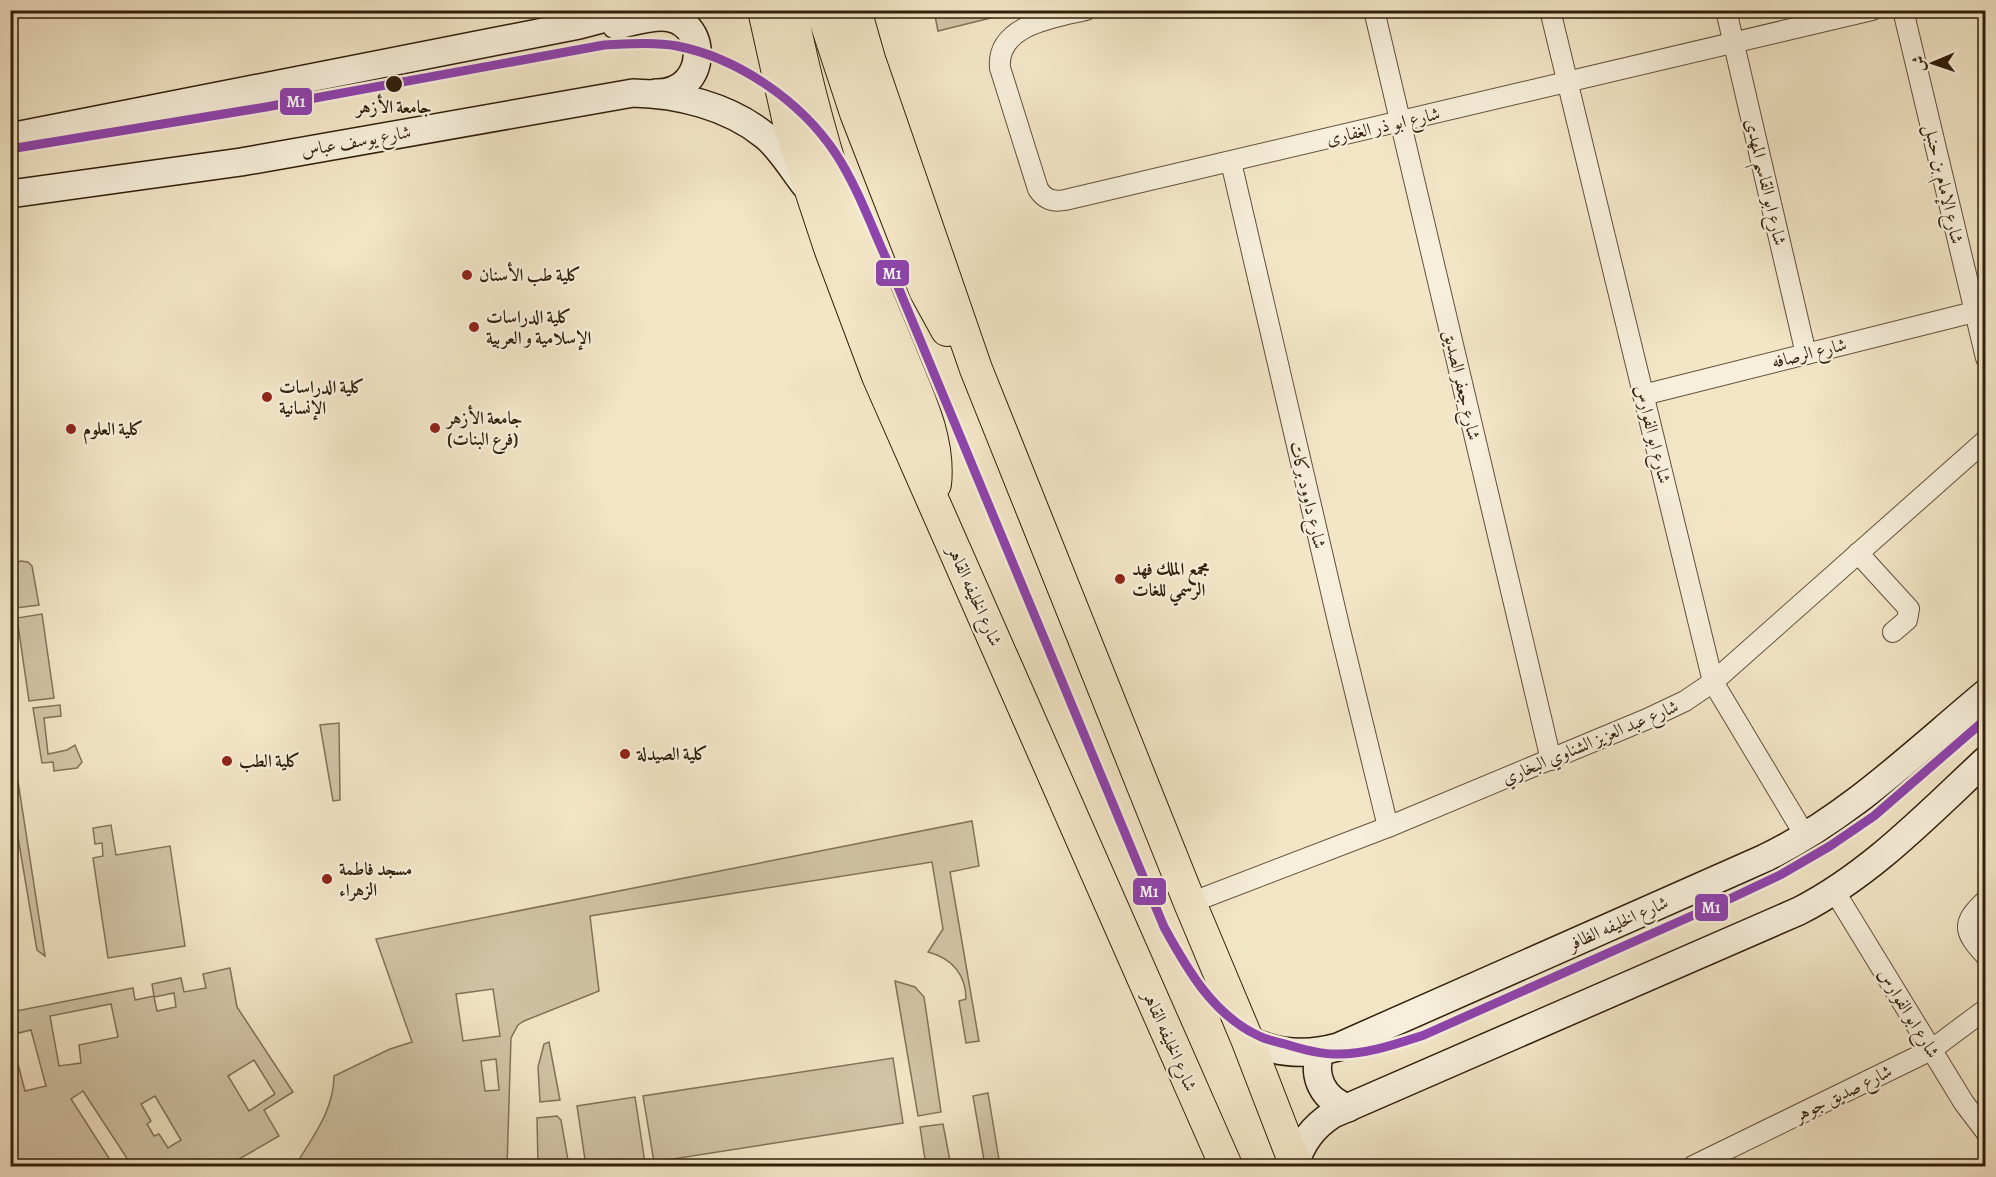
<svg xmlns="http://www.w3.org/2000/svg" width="1996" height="1177" viewBox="0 0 1996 1177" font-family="Alegreya,Amiri,serif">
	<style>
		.green { fill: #d2c4a7; stroke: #827259; stroke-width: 1.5; fill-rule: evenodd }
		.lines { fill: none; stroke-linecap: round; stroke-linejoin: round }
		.street-casing { stroke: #62513a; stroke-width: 22 }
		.secondary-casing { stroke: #311f0b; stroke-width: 30 }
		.primary-casing { stroke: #311f0b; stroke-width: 34 }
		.street { stroke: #f7efdb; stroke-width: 20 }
		.secondary { stroke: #f7efdb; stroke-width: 27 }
		.primary { stroke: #f3e6c7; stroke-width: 32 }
		.metro-1-casing { stroke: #f7efdb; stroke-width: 14 }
		.metro-1 { stroke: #8e44ad; stroke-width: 9 }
		.stop-dot { fill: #311f0b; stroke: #f7efdb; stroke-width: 2 }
		.poi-dot { fill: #8f2418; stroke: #f7efdb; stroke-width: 2 }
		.labels { text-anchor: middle; stroke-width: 4.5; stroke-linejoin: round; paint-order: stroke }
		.stop-label { font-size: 18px; font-weight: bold; fill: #311f0b; stroke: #f7efdb }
		.street-label { font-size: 18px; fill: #311f0b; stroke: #f7efdb }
		.poi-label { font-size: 18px; font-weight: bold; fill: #311f0b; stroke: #f7efdb; text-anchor: start }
		.line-badge { stroke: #f7efdb; stroke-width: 2 }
		.badge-label { font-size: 16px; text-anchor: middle; font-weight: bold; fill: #fff }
	</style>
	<rect width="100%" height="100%" fill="#f3e6c7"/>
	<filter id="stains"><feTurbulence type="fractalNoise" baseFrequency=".00333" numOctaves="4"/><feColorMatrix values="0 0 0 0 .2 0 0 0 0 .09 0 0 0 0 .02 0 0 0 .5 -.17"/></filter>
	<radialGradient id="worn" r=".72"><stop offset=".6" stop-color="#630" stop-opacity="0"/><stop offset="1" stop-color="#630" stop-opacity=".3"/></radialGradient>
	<g class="green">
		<path d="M 934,11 L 934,10 L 1019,11 L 938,31 Z"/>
		<path d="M 21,561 L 28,562 L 32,566 L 39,605 L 16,608 L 11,568 L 15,563 Z"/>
		<path d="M 42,614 L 54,698 L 29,701 L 17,618 Z"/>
		<path d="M 60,705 L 61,716 L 44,718 L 48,754 L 67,750 L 75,745 L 82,762 L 77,768 L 54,771 L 53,762 L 42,763 L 33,708 Z"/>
		<path d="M 339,723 L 340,800 L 333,801 L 320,725 Z"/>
		<path d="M 11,736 L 13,749 L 45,956 L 37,950 L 11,796 Z"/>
		<path d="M 972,821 L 979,866 L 950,872 L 979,1041 L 966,1043 L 959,1001 L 966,999 C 966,975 952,958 928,952 L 943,929 L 932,862 L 590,916 L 599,991 L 524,1021 L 518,1025 L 511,1038 L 507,1166 L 446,1166 L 441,1159 L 429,1166 L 295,1166 C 312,1138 334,1110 334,1076 L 390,1049 L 412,1042 L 376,939 ZM 493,989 L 500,1036 L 463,1041 L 456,994 ZM 496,1059 L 499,1090 L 485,1091 L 481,1061 Z"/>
		<path d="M 111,825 L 116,855 L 170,846 L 185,946 L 108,958 L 93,858 L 103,856 L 102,843 L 95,844 L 93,828 Z"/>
		<path d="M 230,968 L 237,1007 L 293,1092 L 264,1110 L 279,1136 L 227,1166 L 132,1166 L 83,1091 L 71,1099 L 114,1166 L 22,1166 L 20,1164 L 11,1166 L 11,1037 L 25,1091 L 46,1086 L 31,1030 L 11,1035 L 11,1012 L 133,988 L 135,1000 L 154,996 L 152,984 L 181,978 L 184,992 L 206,988 L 203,974 ZM 174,993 L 176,1007 L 157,1011 L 154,997 ZM 111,1004 L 118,1037 L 79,1045 L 81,1063 L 59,1066 L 50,1016 ZM 254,1060 L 275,1094 L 249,1111 L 228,1076 ZM 155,1096 L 181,1140 L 168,1148 L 159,1134 L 154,1136 L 147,1124 L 151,1121 L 141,1104 Z"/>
		<path d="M 895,981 L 915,987 L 924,997 L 941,1112 L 918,1116 Z"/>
		<path d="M 549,1042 L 560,1100 L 540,1102 L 538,1067 L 544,1044 Z"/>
		<path d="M 893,1058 L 903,1123 L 654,1162 L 643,1096 Z"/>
		<path d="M 988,1093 L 1000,1166 L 985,1166 L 973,1096 Z"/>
		<path d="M 635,1097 L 645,1163 L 623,1166 L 586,1166 L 577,1106 Z"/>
		<path d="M 557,1116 L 561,1120 L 569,1166 L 538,1166 L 537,1118 Z"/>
		<path d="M 943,1124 L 951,1166 L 926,1166 L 920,1127 Z"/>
	</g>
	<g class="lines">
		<defs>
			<g id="street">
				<path d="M 1086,10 C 1055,17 996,25 1000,68 L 1038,189 C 1045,200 1053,202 1065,200 L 1872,10"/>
				<path d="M 1374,10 L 1551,760"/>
				<path d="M 1550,10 L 1713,682 L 1806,837"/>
				<path d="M 1726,10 L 1806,354"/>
				<path d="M 1903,10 L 1986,358"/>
				<path d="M 1231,162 L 1340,630 L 1388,827"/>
				<path d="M 1643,395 L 1974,312"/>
				<path d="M 1858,553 L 1909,609 L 1907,620 L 1893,632"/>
				<path d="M 1835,892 L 1964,1103 L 1986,1132"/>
				<path d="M 1986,900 C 1960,924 1964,932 1986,956"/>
				<path d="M 1190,903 L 1388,827 L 1647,719 L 1685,701 L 1713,682 L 1986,440"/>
				<path d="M 1693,1166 L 1931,1050 L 1986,1009"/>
			</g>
			<g id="secondary">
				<path d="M 616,25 C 631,22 647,17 662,17 C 710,17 710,94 656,93"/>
				<path d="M 10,137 L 579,25 L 636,10"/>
				<path d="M 10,194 L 241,162 L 633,93 C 678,94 728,106 764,135 C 778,145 794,171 805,185"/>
				<path d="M 1247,1039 C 1276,1054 1306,1056 1338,1047 L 1765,858 C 1848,818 1915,752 1986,693"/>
				<path d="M 1320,1052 C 1312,1077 1323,1099 1348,1108"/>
				<path d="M 1295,1164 C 1302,1142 1313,1127 1333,1114 L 1799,911 C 1871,874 1927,815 1986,760"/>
			</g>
			<g id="primary">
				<path d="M 764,10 L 790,127 L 830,248 L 878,376 L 1226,1166"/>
				<path d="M 791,10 C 806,85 826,158 851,230 C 866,273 885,315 902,357 C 918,397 940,440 935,484"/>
				<path d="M 822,10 L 856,113 L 925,290 L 947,330"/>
				<path d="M 855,10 L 869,59 L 976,369 L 1190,903 L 1247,1039 L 1296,1166"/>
			</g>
		</defs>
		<use href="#street" class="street-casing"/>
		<use href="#secondary" class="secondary-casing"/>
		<use href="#primary" class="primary-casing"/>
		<use href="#street" class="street"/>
		<use href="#secondary" class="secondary"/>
		<use href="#primary" class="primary"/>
		<defs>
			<path id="metro-1" d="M 10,149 L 266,107 L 604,45 C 628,44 653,42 677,46 C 738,58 801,101 836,154 C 858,188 872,228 889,265 L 1164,927 C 1187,969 1213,1015 1259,1036 C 1267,1040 1277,1042 1285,1044 C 1301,1049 1319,1054 1335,1054 C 1365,1055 1396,1044 1424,1035 L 1723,902 L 1780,875 L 1830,846 L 1874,816 L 1986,719"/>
		</defs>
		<use href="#metro-1" class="metro-1-casing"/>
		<use href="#metro-1" class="metro-1"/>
	</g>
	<circle class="stop-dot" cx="394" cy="84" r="9"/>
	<g class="poi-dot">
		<circle cx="467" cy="275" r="6"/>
		<circle cx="474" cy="327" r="6"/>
		<circle cx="267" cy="397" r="6"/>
		<circle cx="435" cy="428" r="6"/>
		<circle cx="71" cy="429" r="6"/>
		<circle cx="1120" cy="579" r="6"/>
		<circle cx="625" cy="754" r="6"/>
		<circle cx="227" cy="761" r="6"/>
		<circle cx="327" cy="879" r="6"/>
	</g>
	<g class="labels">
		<g class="stop-label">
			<text x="394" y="113">جامعة الأزهر</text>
		</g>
		<g class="street-label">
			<text transform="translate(1383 126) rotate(-13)" y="6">شارع ابو ذر الغفارى</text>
			<text transform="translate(356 141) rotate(-10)" y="6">شارع يوسف عباس</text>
			<text transform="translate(1766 182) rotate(77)" y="6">شارع ابو القاسم المهدى</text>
			<text transform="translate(1944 184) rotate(77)" y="6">شارع الإمام بن حنبل</text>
			<text transform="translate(1809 353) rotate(-14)" y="6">شارع الرصافه</text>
			<text transform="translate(1462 385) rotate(77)" y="6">شارع جعفر الصديق</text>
			<text transform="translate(1653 434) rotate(76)" y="6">شارع ابو الفوارس</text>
			<text transform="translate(1308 495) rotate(77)" y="6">شارع داوود بركات</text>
			<text transform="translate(975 596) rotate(66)" y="6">شارع الخليفه القاهر</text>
			<text transform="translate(1590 742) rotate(-23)" y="6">شارع عبد العزيز الشناوي البخاري</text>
			<text transform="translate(1618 923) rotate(-24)" y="6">شارع الخليفه الظافر</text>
			<text transform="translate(1909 1013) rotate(59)" y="6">شارع ابو الفوارس</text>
			<text transform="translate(1170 1041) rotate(66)" y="6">شارع الخليفه القاهر</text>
			<text transform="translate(1843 1093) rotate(-26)" y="6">شارع صديق جوهر</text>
		</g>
		<g class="poi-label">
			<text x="479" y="281">كلية طب الأسنان</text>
			<text x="486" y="323">كلية الدراسات<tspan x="486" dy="21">الإسلامية و العربية</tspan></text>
			<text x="279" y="393">كلية الدراسات<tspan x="279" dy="21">الإنسانية</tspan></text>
			<text x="447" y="424">جامعة الأزهر<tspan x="447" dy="21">(فرع البنات)</tspan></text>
			<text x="83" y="435">كلية العلوم</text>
			<text x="1132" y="575">مجمع الملك فهد<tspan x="1132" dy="21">الرسمي للغات</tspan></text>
			<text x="637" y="760">كلية الصيدلة</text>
			<text x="239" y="767">كلية الطب</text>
			<text x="339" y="875">مسجد فاطمة<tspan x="339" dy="21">الزهراء</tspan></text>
		</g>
	</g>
	<g class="line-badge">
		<rect x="279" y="87" width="34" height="29" rx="6" fill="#8e44ad"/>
		<rect x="875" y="259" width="35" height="28" rx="6" fill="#8e44ad"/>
		<rect x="1132" y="877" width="35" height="29" rx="6" fill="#8e44ad"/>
		<rect x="1694" y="893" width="35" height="29" rx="6" fill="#8e44ad"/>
	</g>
	<g class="badge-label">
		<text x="296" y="107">M1</text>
		<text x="892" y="279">M1</text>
		<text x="1149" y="897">M1</text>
		<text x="1711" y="913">M1</text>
	</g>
	<rect width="1996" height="1177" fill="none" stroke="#f3e6c7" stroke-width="36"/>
	<rect x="12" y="12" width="1972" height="1153" fill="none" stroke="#311f0b" stroke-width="3"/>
	<rect x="18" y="18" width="1960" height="1141" fill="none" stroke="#311f0b" stroke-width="1.5"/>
	<g transform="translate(1933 63) rotate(268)" stroke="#f7efdb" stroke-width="4.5" paint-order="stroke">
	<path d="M0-4.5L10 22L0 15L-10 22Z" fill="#311f0b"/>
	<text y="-9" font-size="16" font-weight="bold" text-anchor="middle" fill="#311f0b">ش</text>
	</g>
	<rect width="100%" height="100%" filter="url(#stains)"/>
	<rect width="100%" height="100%" fill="url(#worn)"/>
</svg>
